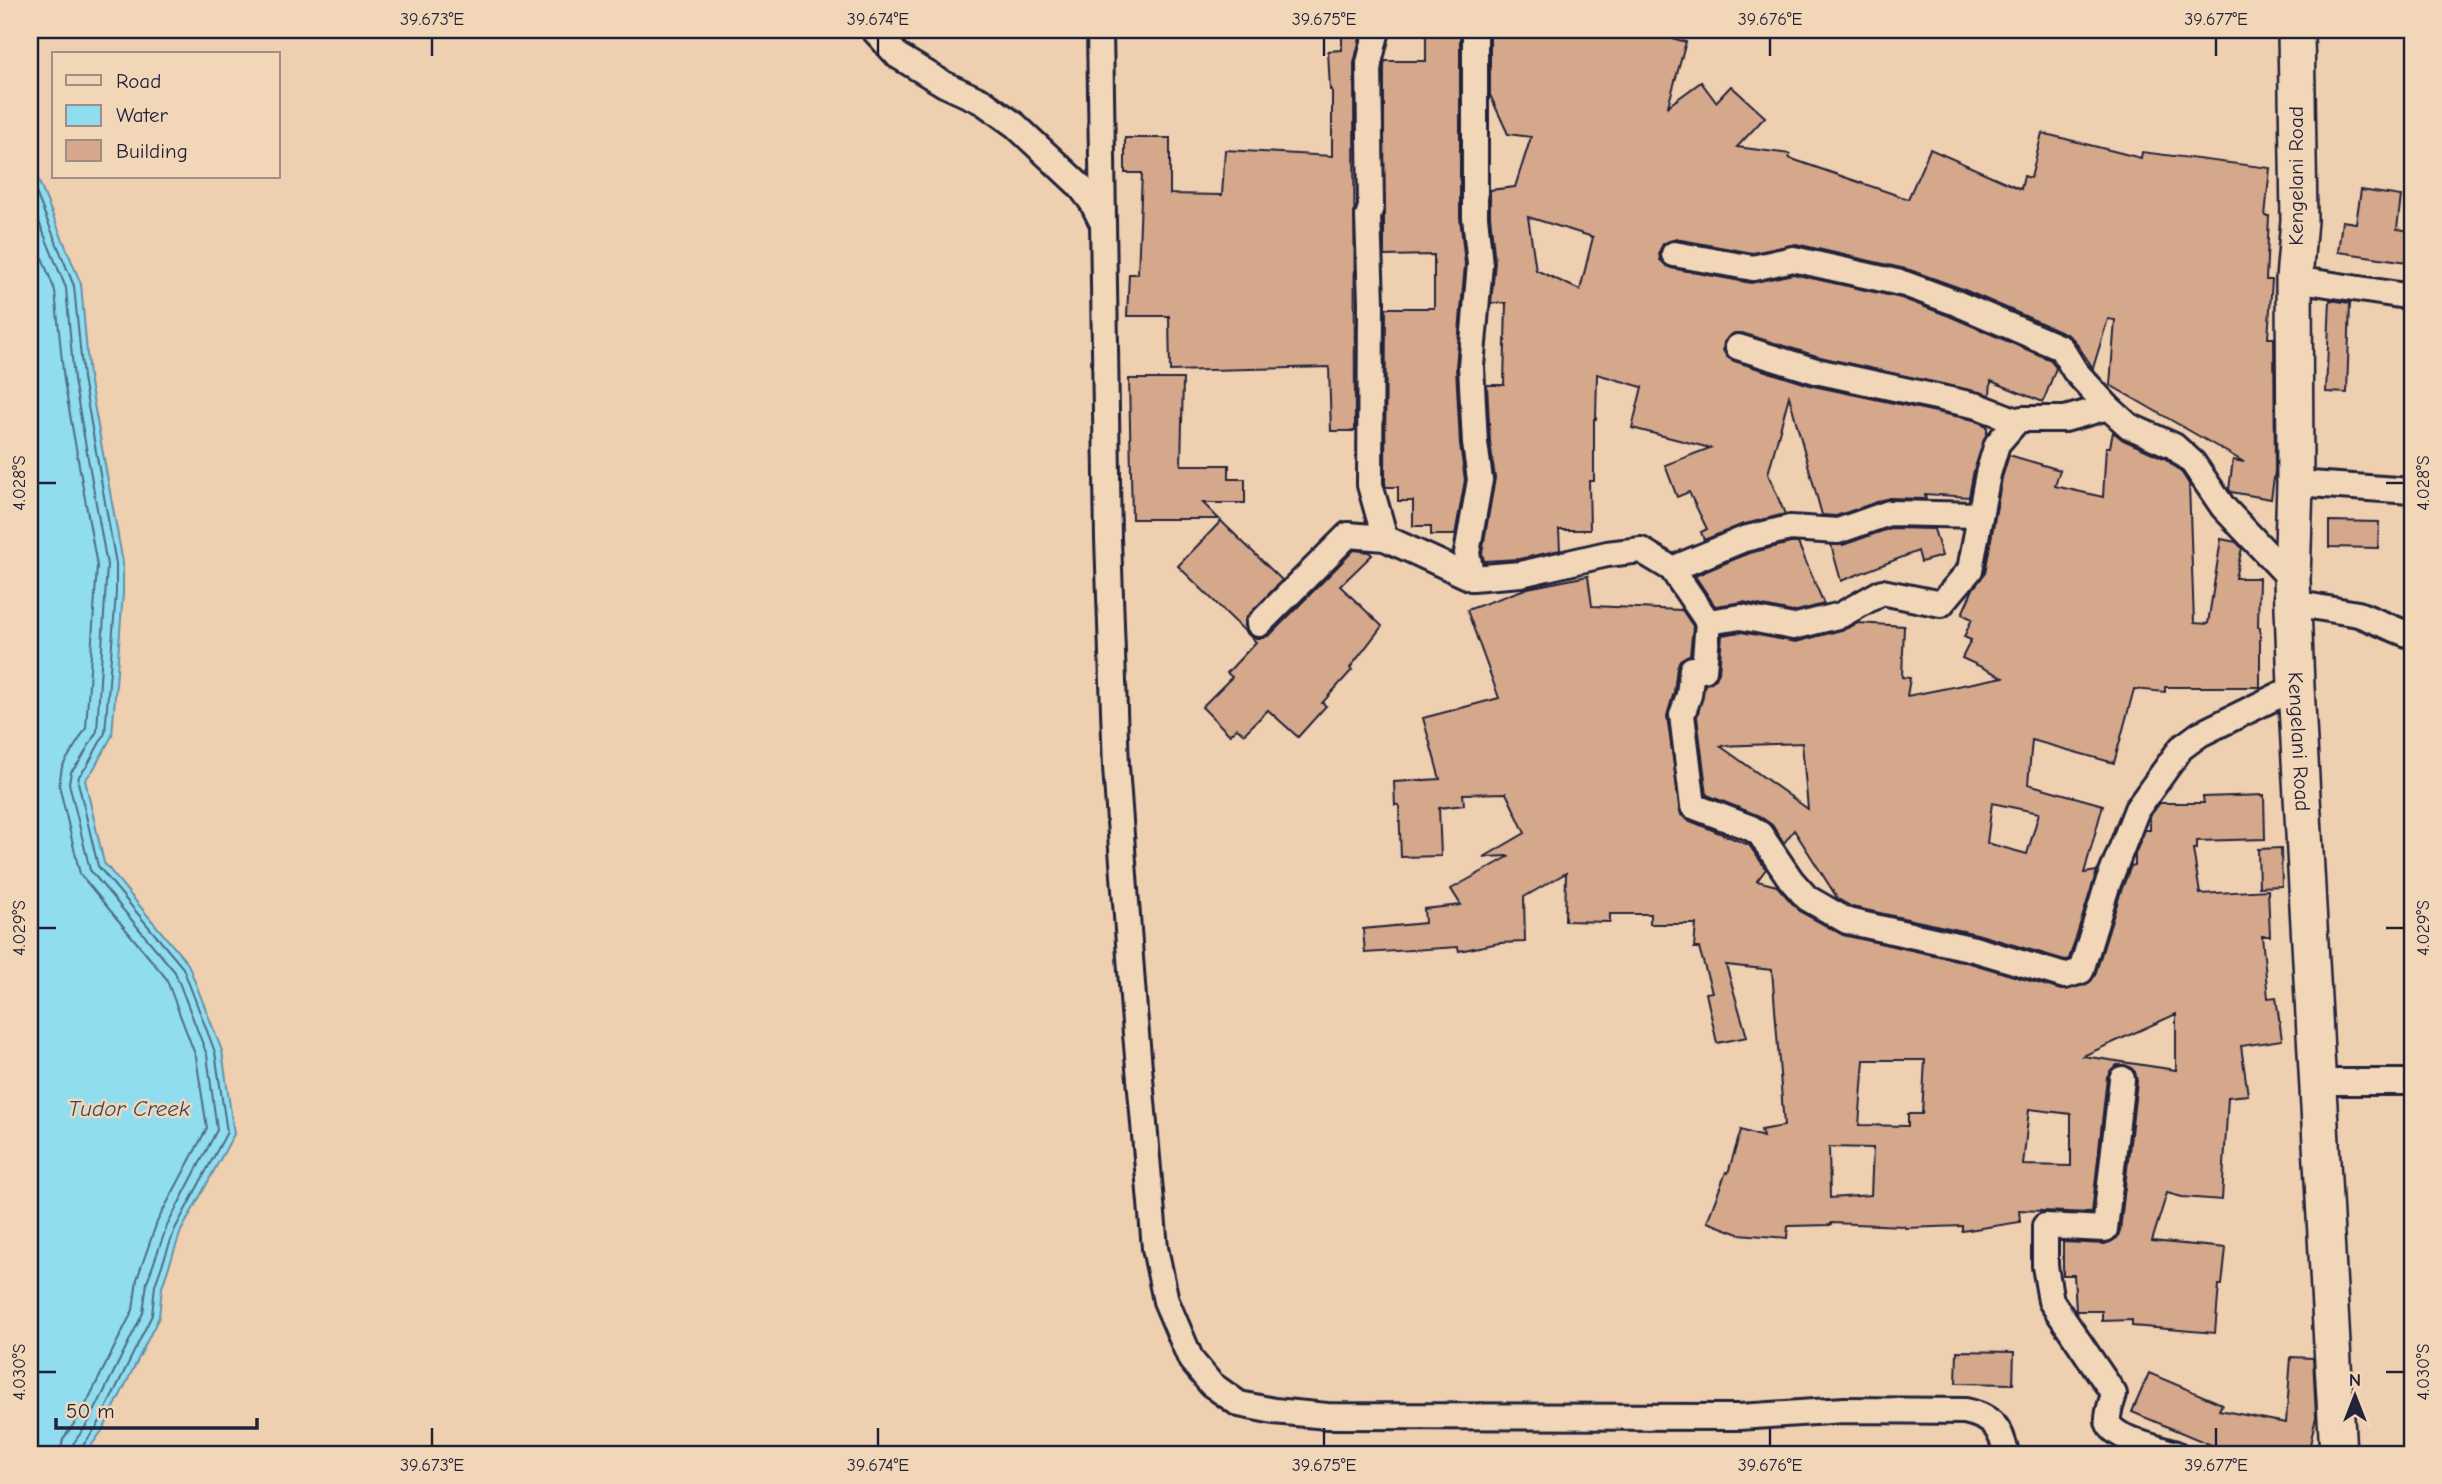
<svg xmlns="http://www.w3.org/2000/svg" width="2442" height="1484" viewBox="0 0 2442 1484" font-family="'Comic Neue',sans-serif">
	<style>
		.water { fill: #90ddf0; stroke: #6492a8; stroke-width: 2 }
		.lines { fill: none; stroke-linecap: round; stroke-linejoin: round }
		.shore { stroke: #4e6d83; stroke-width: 2 }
		.building { fill: #d5a88b; stroke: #22223b; stroke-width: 2; fill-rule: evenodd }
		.minor-casing { stroke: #22223b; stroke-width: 30 }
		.secondary-casing { stroke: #22223b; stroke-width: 40 }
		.minor { stroke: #f1d6b8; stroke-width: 24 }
		.secondary { stroke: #f1d6b8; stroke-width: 35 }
		.ticks { fill: none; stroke: #22223b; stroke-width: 2.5 }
		.labels { text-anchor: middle; stroke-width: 5; stroke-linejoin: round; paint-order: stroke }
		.street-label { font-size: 21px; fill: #22223b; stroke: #f1d6b8 }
		.water-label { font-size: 23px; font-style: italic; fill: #38475f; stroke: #f1d6b8 }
		.neatline { fill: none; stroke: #22223b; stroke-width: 2.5 }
		.ticks-label { font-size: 18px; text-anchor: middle; fill: #22223b }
	</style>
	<rect width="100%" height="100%" fill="#eecfb0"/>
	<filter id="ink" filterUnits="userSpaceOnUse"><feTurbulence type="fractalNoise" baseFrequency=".0143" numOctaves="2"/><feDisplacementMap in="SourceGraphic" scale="14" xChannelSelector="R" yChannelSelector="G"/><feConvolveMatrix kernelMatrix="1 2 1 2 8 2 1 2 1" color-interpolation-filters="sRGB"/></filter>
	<g filter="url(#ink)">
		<path class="water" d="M 30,160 L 81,284 L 89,377 L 123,563 L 123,593 L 112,736 L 93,770 L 85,780 L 104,863 L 188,964 L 222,1051 L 234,1134 L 181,1231 L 162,1287 L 159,1317 L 104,1428 L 85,1454 L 30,1454 Z"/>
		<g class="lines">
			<g class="shore">
				<path d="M 30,178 L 74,286 L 83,378 L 116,564 L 116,593 L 105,733 L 87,766 L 79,776 L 78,782 L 98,866 L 183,968 L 215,1052 L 227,1132 L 175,1229 L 155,1285 L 152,1315 L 98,1425 L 81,1448 L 79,1454"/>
				<path d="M 30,200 L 66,288 L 74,380 L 107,565 L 97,731 L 80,761 L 71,772 L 69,783 L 90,870 L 175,972 L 207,1055 L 217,1130 L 167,1226 L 147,1282 L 143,1313 L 90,1420 L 73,1444 L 71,1454"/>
				<path d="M 30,226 L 55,291 L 64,381 L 97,566 L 86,728 L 62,767 L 59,785 L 80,874 L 166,978 L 196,1057 L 207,1128 L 157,1222 L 137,1279 L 133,1310 L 81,1414 L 63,1439 L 60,1454"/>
			</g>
		</g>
		<g class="building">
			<path d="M 1342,30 L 1362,30 L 1354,63 L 1355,431 L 1331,431 L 1329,367 L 1170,371 L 1169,316 L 1127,316 L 1129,274 L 1138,274 L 1142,173 L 1125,173 L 1125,138 L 1170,138 L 1170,194 L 1222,195 L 1225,150 L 1332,156 L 1332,90 L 1330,90 L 1328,51 L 1342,50 Z"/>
			<path d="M 1426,30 L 1460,30 L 1460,217 L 1465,264 L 1456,367 L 1460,444 L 1465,480 L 1455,535 L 1431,535 L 1431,526 L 1413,526 L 1413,501 L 1398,501 L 1398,487 L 1386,487 L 1385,483 L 1386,308 L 1434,308 L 1434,255 L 1384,256 L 1384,65 L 1385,61 L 1426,61 Z"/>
			<path d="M 1490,30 L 1644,30 L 1686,42 L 1668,106 L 1701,82 L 1716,102 L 1731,86 L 1765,117 L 1737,147 L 1790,154 L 1789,158 L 1908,199 L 1930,149 L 2021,189 L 2024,176 L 2031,178 L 2042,133 L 2141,158 L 2142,152 L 2270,168 L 2265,216 L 2269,216 L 2266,280 L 2272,280 L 2268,338 L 2274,338 L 2275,471 L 2271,499 L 2231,492 L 2229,489 L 2233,460 L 2244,462 L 2110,385 L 2115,320 L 2108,319 L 2093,368 L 2074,340 L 2067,334 L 1960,288 L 1910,270 L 1796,244 L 1753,253 L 1676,239 L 1663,244 L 1659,252 L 1660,260 L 1671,268 L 1751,283 L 1793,274 L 1901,298 L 1949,316 L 2051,360 L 2056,368 L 2043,402 L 1991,381 L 1990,395 L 1820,357 L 1742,333 L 1734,333 L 1724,342 L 1723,350 L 1727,357 L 1734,361 L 1813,386 L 1974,420 L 1987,426 L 1987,433 L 1974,470 L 1969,497 L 1925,494 L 1926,499 L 1889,498 L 1836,516 L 1822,515 L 1789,396 L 1768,474 L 1785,514 L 1741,525 L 1704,540 L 1701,532 L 1707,529 L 1689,492 L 1677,497 L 1665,465 L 1710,448 L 1632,428 L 1642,387 L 1597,374 L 1596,419 L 1594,419 L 1594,481 L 1589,481 L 1590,530 L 1559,530 L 1560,550 L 1519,559 L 1484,561 L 1482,553 L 1495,478 L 1490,442 L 1487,385 L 1504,385 L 1506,303 L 1491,303 L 1495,262 L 1490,216 L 1490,190 L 1515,187 L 1531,137 L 1508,134 L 1490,95 ZM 1528,217 L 1593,237 L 1580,290 L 1536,270 Z"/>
			<path d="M 2361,190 L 2401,196 L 2397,229 L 2412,231 L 2408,262 L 2338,252 L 2342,221 L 2356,223 Z"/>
			<path d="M 2330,300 L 2350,303 L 2347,393 L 2326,392 Z"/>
			<path d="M 1129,379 L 1183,379 L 1181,465 L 1229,465 L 1229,479 L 1245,479 L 1245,503 L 1203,503 L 1219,519 L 1132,519 Z"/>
			<path d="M 2113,432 L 2123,440 L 2166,459 L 2182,473 L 2189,484 L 2194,623 L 2208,624 L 2221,539 L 2236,542 L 2242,548 L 2235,578 L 2259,578 L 2258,627 L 2260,627 L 2260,687 L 2165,687 L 2165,692 L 2134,689 L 2114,763 L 2032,740 L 2028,784 L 2103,805 L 2084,873 L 2097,871 L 2069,959 L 2065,960 L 1977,934 L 1852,907 L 1838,899 L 1794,830 L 1784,843 L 1772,825 L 1759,816 L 1707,795 L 1697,717 L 1705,684 L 1716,679 L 1719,672 L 1722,635 L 1741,632 L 1796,642 L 1845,629 L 1858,623 L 1904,626 L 1902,677 L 1910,678 L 1907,696 L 2003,677 L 1962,658 L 1971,640 L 1964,637 L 1972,619 L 1962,614 L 1973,589 L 1985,573 L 2002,478 L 2009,455 L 2060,470 L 2055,486 L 2103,497 L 2106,447 L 2110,447 ZM 1802,743 L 1808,809 L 1720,746 ZM 1992,803 L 2039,813 L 2027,854 L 1987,843 Z"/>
			<path d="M 1221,521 L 1282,580 L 1245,620 L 1245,627 L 1248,634 L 1256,638 L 1263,638 L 1270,635 L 1354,550 L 1369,552 L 1372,555 L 1340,586 L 1382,626 L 1350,668 L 1352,670 L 1322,703 L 1326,706 L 1298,737 L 1268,710 L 1244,734 L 1237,728 L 1230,735 L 1202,707 L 1232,677 L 1227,673 L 1256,642 L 1178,566 Z"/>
			<path d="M 2329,521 L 2379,522 L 2378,548 L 2329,547 Z"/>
			<path d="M 1891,528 L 1934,529 L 1942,556 L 1921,562 L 1918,551 L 1841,581 L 1831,545 L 1843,545 Z"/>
			<path d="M 1791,543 L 1798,543 L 1824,604 L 1793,612 L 1743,602 L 1715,606 L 1695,576 L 1749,553 Z"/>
			<path d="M 1588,576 L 1592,606 L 1682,610 L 1693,626 L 1690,655 L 1680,660 L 1677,667 L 1674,692 L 1667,716 L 1681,815 L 1688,820 L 1749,845 L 1766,869 L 1757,881 L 1777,886 L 1799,911 L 1843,935 L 1970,963 L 2061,990 L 2085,985 L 2095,975 L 2121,891 L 2131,866 L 2135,865 L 2135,854 L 2145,830 L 2150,830 L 2150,816 L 2160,803 L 2204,803 L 2203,797 L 2264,795 L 2265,839 L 2197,841 L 2197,849 L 2193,849 L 2200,894 L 2268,890 L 2270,936 L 2262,936 L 2268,998 L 2276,997 L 2282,1040 L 2241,1046 L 2248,1095 L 2228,1097 L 2222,1200 L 2182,1197 L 2167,1193 L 2152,1241 L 2226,1248 L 2222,1285 L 2219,1285 L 2215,1333 L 2132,1326 L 2132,1320 L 2102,1321 L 2102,1311 L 2076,1311 L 2074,1275 L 2063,1275 L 2063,1242 L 2105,1244 L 2117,1238 L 2120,1231 L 2137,1081 L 2135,1072 L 2130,1067 L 2117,1065 L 2111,1070 L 2107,1077 L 2092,1213 L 2019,1210 L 2020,1222 L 1962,1231 L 1962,1226 L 1905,1228 L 1904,1226 L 1831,1223 L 1831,1225 L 1788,1226 L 1787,1238 L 1739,1234 L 1707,1222 L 1726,1172 L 1728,1173 L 1741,1130 L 1763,1137 L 1761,1130 L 1784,1126 L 1772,970 L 1726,965 L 1747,1037 L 1717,1043 L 1706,993 L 1712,992 L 1699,948 L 1694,948 L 1696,924 L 1650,924 L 1650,914 L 1610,914 L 1610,922 L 1565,921 L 1566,873 L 1524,897 L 1525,942 L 1499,943 L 1459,951 L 1458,947 L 1365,953 L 1363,929 L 1425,923 L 1424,909 L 1461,905 L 1451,889 L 1510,856 L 1484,857 L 1525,833 L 1506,793 L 1463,794 L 1464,805 L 1439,808 L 1441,856 L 1401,857 L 1399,805 L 1395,805 L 1394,782 L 1440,779 L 1423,718 L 1499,698 L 1467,610 L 1528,588 ZM 2176,1014 L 2176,1070 L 2083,1056 ZM 1864,1060 L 1925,1060 L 1922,1114 L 1908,1114 L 1908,1126 L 1859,1125 ZM 2029,1109 L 2071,1114 L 2071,1166 L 2023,1165 ZM 1829,1147 L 1873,1148 L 1871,1195 L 1830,1198 Z"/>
			<path d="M 2281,848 L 2282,886 L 2259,887 L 2258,849 Z"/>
			<path d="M 1957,1351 L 2014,1352 L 2013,1384 L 1956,1383 Z"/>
			<path d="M 2291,1357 L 2313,1358 L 2316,1417 L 2308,1454 L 2220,1454 L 2221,1449 L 2132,1412 L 2149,1373 L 2222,1404 L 2219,1410 L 2286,1423 Z"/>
		</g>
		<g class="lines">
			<defs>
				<g id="minor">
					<path d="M 874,30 L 898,56 L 944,84 L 983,102 L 1015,125 L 1079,185 L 1092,202 L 1103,224"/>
					<path d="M 1100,30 L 1108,539 L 1116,767 L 1134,1011 L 1155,1248 L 1166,1301 L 1191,1360 L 1211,1384 L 1239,1404 L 1274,1411 L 1327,1416 L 1739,1417 L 1844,1410 L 1965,1411 C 1992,1417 2001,1427 2006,1454"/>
					<path d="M 1377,30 L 1369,63 L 1371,207 L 1368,216 L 1371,302 L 1370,485 L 1385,538"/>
					<path d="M 1674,254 L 1753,268 L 1793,259 L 1905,284 L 1954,302 L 2061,348 L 2075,371 L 2108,407"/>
					<path d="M 2294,279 L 2412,297"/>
					<path d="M 1738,347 L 1816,371 L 1978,406 L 2017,421"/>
					<path d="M 2295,483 L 2412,491"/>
					<path d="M 1672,569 L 1744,539 L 1790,528 L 1838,531 L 1889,513 L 1980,515"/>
					<path d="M 1472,578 L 1467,553 L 1480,480 L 1475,443 L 1471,366 L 1480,264 L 1475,217 L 1475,30"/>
					<path d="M 2293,603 L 2358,614 L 2412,636"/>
					<path d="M 1708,622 L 1704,670 L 1692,669 L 1689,695 L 1682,715 L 1693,806 L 1751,828 L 1760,834 L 1791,880 L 1807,898 L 1847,921 L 1974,949 L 2065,976 L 2081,971 L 2107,886 L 2137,809 L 2181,748 L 2200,734 L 2296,687"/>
					<path d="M 1259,624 L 1348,535 L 1385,538 L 1472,578 L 1521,574 L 1607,554 L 1641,550 L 1672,569 L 1708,622 L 1741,617 L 1793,627 L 1841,615 L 1882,592 L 1941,604 L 1970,570 L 1988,474 L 1997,444 L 2017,421 L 2022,419 L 2065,419 L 2108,407 L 2129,426 L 2174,446 L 2193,463 L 2223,507 L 2292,580"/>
					<path d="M 2122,1079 L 2105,1229 L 2045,1226 L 2045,1266 L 2051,1301 L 2114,1394 C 2112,1402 2107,1413 2108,1421 C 2110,1438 2160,1449 2176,1454"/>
					<path d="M 2317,1082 L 2412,1082"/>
				</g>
				<g id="secondary">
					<path id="s1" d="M 2296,30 L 2299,220 L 2294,279 L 2295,483 L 2292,580 L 2296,687 L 2338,1454"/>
				</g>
			</defs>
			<use href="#minor" class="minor-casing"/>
			<use href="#secondary" class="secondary-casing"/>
			<use href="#minor" class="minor"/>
			<use href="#secondary" class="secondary"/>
		</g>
	</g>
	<path class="ticks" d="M 432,38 L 432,56M 878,38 L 878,56M 1324,38 L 1324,56M 1770,38 L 1770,56M 2216,38 L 2216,56M 38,483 L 56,483M 2386,483 L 2404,483M 38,928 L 56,928M 2386,928 L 2404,928M 38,1372 L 56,1372M 2386,1372 L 2404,1372M 432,1428 L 432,1446M 878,1428 L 878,1446M 1324,1428 L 1324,1446M 1770,1428 L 1770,1446M 2216,1428 L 2216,1446"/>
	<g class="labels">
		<g class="street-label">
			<text transform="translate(2296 176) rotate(-90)" y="7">Kengelani Road</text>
			<text dy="7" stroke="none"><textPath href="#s1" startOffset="712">Kengelani Road</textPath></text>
		</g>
		<g class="water-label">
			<text x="129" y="1116">Tudor Creek</text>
		</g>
	</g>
	<rect width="2442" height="1484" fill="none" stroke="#f1d6b8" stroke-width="77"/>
	<rect x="52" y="52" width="228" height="126" fill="#f1d6b8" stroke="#9e8e86" stroke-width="2"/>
	<rect x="66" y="75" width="35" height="10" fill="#f1d6b8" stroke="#9e8e86" stroke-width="2"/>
	<text x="116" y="88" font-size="21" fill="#22223b">Road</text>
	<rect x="66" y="105" width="35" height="21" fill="#90ddf0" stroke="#9e8e86" stroke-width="2"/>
	<text x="116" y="122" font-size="21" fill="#22223b">Water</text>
	<rect x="66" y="140" width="35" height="21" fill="#d5a88b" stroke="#9e8e86" stroke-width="2"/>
	<text x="116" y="158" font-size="21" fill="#22223b">Building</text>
	<g transform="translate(2355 1396)" stroke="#f1d6b8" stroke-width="5" paint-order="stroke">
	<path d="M0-5L12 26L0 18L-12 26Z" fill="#22223b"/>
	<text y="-10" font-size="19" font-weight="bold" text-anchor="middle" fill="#22223b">N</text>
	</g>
	<path d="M56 1418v10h201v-10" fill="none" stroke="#22223b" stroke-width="3.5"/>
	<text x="66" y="1418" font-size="21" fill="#22223b" stroke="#f1d6b8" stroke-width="5" paint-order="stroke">50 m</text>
	<rect x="38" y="38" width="2366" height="1408" class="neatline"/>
	<g class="ticks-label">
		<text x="432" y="25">39.673°E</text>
		<text x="878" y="25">39.674°E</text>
		<text x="1324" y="25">39.675°E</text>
		<text x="1770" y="25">39.676°E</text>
		<text x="2216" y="25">39.677°E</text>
		<text transform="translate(19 483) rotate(-90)" y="6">4.028°S</text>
		<text transform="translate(2423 483) rotate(-90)" y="6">4.028°S</text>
		<text transform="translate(19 928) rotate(-90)" y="6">4.029°S</text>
		<text transform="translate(2423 928) rotate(-90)" y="6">4.029°S</text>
		<text transform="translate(19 1372) rotate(-90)" y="6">4.030°S</text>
		<text transform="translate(2423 1372) rotate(-90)" y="6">4.030°S</text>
		<text x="432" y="1471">39.673°E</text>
		<text x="878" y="1471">39.674°E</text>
		<text x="1324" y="1471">39.675°E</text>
		<text x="1770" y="1471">39.676°E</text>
		<text x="2216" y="1471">39.677°E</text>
	</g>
</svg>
